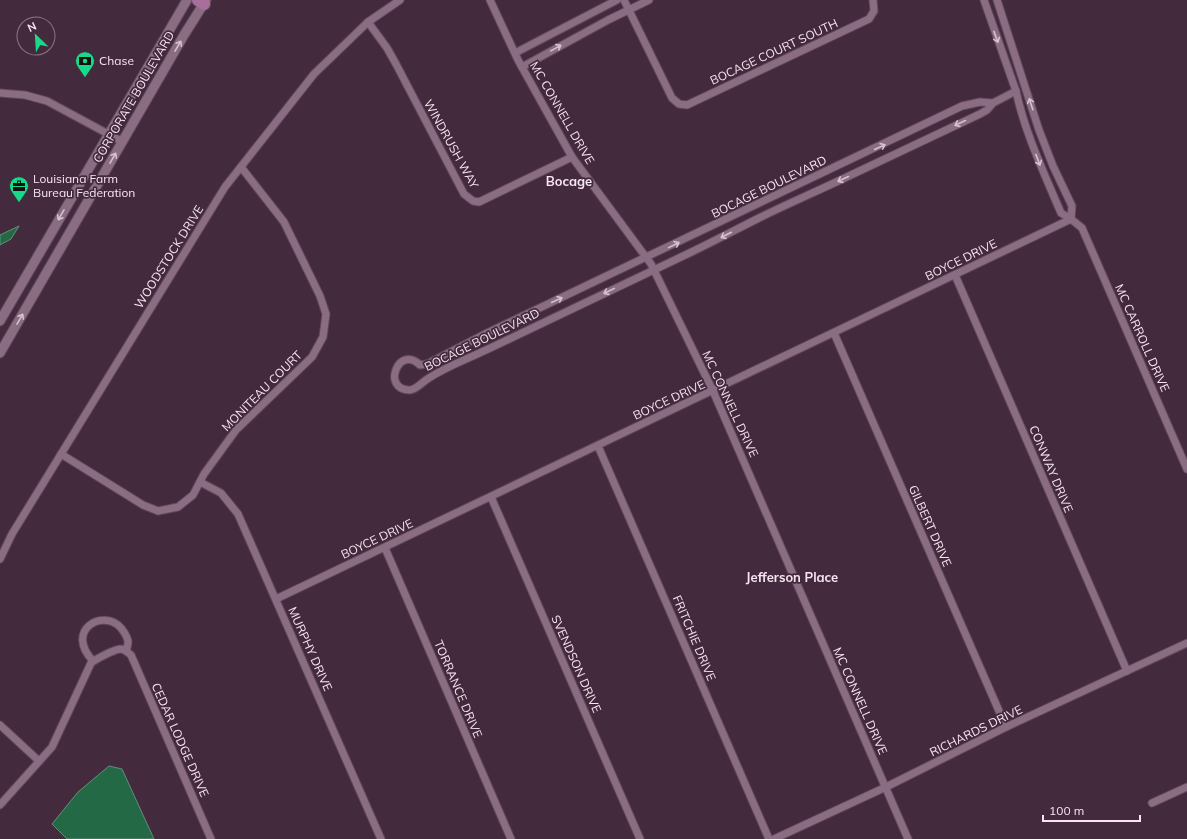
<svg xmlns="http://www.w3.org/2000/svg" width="1187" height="839" viewBox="0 0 1187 839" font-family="Mulish,sans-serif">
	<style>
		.water { fill: #246946; stroke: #638e7a }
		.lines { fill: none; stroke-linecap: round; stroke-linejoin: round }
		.minor-casing { stroke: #5f495a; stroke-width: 9 }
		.tertiary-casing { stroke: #5f495a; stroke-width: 11 }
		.primary-casing { stroke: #5f495a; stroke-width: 14 }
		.minor { stroke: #8b6d83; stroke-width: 7 }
		.tertiary { stroke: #8b6d83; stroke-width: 9 }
		.primary { stroke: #a76f99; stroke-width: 12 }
		.oneway { stroke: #d7c1d1 }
		.labels { text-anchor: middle; stroke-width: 3.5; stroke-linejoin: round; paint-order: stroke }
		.street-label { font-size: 12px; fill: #f7e5f2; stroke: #442a3d }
		.poi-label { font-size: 12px; fill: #f7e5f2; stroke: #442a3d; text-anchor: start }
		.neighbourhood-label { font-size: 13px; font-weight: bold; fill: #f7e5f2; stroke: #442a3d }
	</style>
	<rect width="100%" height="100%" fill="#442a3d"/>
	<g class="water">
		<path d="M 19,226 L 11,239 L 0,245 L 0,235 Z"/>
		<path d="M 109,766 L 122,769 L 154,839 L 67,839 L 52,824 L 78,792 Z"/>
	</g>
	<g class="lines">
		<defs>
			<g id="minor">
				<path d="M 490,0 L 518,60 L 572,157 L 651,264 L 713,391 L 908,839"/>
				<path d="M 624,0 L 672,98 L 679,104 L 687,105 L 869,19 L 874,11 L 873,0"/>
				<path d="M 984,0 L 1016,91 C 1025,133 1044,173 1061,213 L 1071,219 L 1082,228 L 1187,469"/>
				<path d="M 997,0 L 1039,130 L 1053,166 L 1072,206 L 1071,219"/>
				<path d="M 368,22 L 387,48 L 396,64 L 464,194 L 473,201 L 479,202 L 572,157"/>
				<path d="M 515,53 L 617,0"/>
				<path d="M 522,67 L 608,20 L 649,0"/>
				<path d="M 0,93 L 25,95 L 47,101 L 123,142"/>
				<path d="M 993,103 L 980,102 L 962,106 L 485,334 L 427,364 L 420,365 C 399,344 381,389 409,390 C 416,390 420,384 426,380 C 443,368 467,359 486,350 C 551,319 616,288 681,257 C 707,245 733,231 759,218 C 789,203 820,190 851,175 C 894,155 937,134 980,114 L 987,110 L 993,103 L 1016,91"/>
				<path d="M 955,275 L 1127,671"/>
				<path d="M 834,333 L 1006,727"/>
				<path d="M 598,446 L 769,839"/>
				<path d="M 61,454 L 143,505 L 158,511 L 178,507 L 193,495 L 204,474 L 236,430 L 312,357 L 323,337 L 326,314 L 320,296 L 284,222 L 241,167"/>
				<path d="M 200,482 L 221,493 L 238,514 L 381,839"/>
				<path d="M 491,497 L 640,839"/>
				<path d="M 385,548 L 511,839"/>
				<path d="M 0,559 L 12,534 L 225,187 L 314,74 L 368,22 L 400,0"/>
				<path d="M 276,599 L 1071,219"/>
				<path d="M 93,661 C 64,630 103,608 121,628 C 124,632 128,637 128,642 C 128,645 127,648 126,651"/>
				<path d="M 0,725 L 39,761"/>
				<path d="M 1152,803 L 1187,787"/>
				<path d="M 0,805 L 52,747 L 91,663 C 96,659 113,650 120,649 C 125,649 128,653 131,655 L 211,839"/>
				<path d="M 774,839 L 886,787 L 1006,727 L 1187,643"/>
			</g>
			<g id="tertiary">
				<path d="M 0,321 L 187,0"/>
				<path d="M 0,353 L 184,35 L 206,0"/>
			</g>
			<path id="primary" d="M 198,0 L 204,4"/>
		</defs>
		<use href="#minor" class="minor-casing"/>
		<use href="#tertiary" class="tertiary-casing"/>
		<use href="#primary" class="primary-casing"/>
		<use href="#minor" class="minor"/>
		<use href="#tertiary" class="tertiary"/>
		<use href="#primary" class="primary"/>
	</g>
	<defs><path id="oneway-shaft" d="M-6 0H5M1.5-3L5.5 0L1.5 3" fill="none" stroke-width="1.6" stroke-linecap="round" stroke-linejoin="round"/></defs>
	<g class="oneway">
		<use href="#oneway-shaft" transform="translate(996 37) rotate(70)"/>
		<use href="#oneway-shaft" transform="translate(178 46) rotate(-60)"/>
		<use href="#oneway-shaft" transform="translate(556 48) rotate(-29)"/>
		<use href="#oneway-shaft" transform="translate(1031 104) rotate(-108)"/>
		<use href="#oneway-shaft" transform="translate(960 123) rotate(155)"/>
		<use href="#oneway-shaft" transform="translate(880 147) rotate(-25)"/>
		<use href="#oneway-shaft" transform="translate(113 158) rotate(-60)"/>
		<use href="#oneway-shaft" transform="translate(1038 160) rotate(69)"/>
		<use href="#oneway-shaft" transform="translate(843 179) rotate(155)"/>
		<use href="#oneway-shaft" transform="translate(61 215) rotate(120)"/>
		<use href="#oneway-shaft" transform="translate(726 235) rotate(153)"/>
		<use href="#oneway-shaft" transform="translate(674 245) rotate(-26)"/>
		<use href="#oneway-shaft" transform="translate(609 291) rotate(154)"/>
		<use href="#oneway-shaft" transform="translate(557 300) rotate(-25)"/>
		<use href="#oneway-shaft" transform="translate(20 319) rotate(-60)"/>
	</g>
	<defs>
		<symbol id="bank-pin" viewBox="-11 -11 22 30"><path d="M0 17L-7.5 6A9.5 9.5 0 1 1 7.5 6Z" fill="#16d989" stroke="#442a3d"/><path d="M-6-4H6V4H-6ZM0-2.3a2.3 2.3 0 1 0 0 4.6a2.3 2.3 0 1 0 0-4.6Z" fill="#111"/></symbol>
		<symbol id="office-pin" viewBox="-11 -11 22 30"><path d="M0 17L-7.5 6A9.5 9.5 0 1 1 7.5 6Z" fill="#16d989" stroke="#442a3d"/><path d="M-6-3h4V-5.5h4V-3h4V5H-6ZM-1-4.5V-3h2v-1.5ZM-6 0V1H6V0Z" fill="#111"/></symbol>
	</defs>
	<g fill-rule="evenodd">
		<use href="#bank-pin" x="74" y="50" width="22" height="30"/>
		<use href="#office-pin" x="8" y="175" width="22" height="30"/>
	</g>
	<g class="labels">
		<g class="street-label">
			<text transform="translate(774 52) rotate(-25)" y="4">BOCAGE COURT SOUTH</text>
			<text transform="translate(134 97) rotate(-60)" y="4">CORPORATE BOULEVARD</text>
			<text transform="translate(562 113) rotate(60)" y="4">MC CONNELL DRIVE</text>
			<text transform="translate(451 144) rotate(61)" y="4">WINDRUSH WAY</text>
			<text transform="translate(769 187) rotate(-26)" y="4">BOCAGE BOULEVARD</text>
			<text transform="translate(169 257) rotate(-58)" y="4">WOODSTOCK DRIVE</text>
			<text transform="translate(961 260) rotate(-26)" y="4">BOYCE DRIVE</text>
			<text transform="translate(1142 338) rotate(66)" y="4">MC CARROLL DRIVE</text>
			<text transform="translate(482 340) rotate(-26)" y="4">BOCAGE BOULEVARD</text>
			<text transform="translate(262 391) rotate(-45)" y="4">MONITEAU COURT</text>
			<text transform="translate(669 400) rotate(-25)" y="4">BOYCE DRIVE</text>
			<text transform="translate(730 404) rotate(65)" y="4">MC CONNELL DRIVE</text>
			<text transform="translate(1051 469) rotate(67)" y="4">CONWAY DRIVE</text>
			<text transform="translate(930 526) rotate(66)" y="4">GILBERT DRIVE</text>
			<text transform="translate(377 539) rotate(-25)" y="4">BOYCE DRIVE</text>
			<text transform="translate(694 638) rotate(67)" y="4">FRITCHIE DRIVE</text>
			<text transform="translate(310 649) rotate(66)" y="4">MURPHY DRIVE</text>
			<text transform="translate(576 664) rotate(66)" y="4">SVENDSON DRIVE</text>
			<text transform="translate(458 689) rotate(67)" y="4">TORRANCE DRIVE</text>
			<text transform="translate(860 701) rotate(66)" y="4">MC CONNELL DRIVE</text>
			<text transform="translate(976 731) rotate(-26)" y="4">RICHARDS DRIVE</text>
			<text transform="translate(180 740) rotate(66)" y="4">CEDAR LODGE DRIVE</text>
		</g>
		<g class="poi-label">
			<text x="99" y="65">Chase</text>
			<text x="33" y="183">Louisiana Farm<tspan x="33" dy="14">Bureau Federation</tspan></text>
		</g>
		<g class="neighbourhood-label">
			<text x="569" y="186">Bocage</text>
			<text x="792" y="582">Jefferson Place</text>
		</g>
	</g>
	<g transform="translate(36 36) rotate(335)"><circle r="19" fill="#442a3d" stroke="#8c7585"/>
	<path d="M0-3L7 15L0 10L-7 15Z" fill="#16d989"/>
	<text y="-6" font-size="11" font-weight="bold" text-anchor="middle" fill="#f7e5f2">N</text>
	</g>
	<path d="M1043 815v6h97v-6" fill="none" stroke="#f7e5f2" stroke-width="2"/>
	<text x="1049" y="815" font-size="12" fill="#f7e5f2" stroke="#442a3d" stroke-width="3" paint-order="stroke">100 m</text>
</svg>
